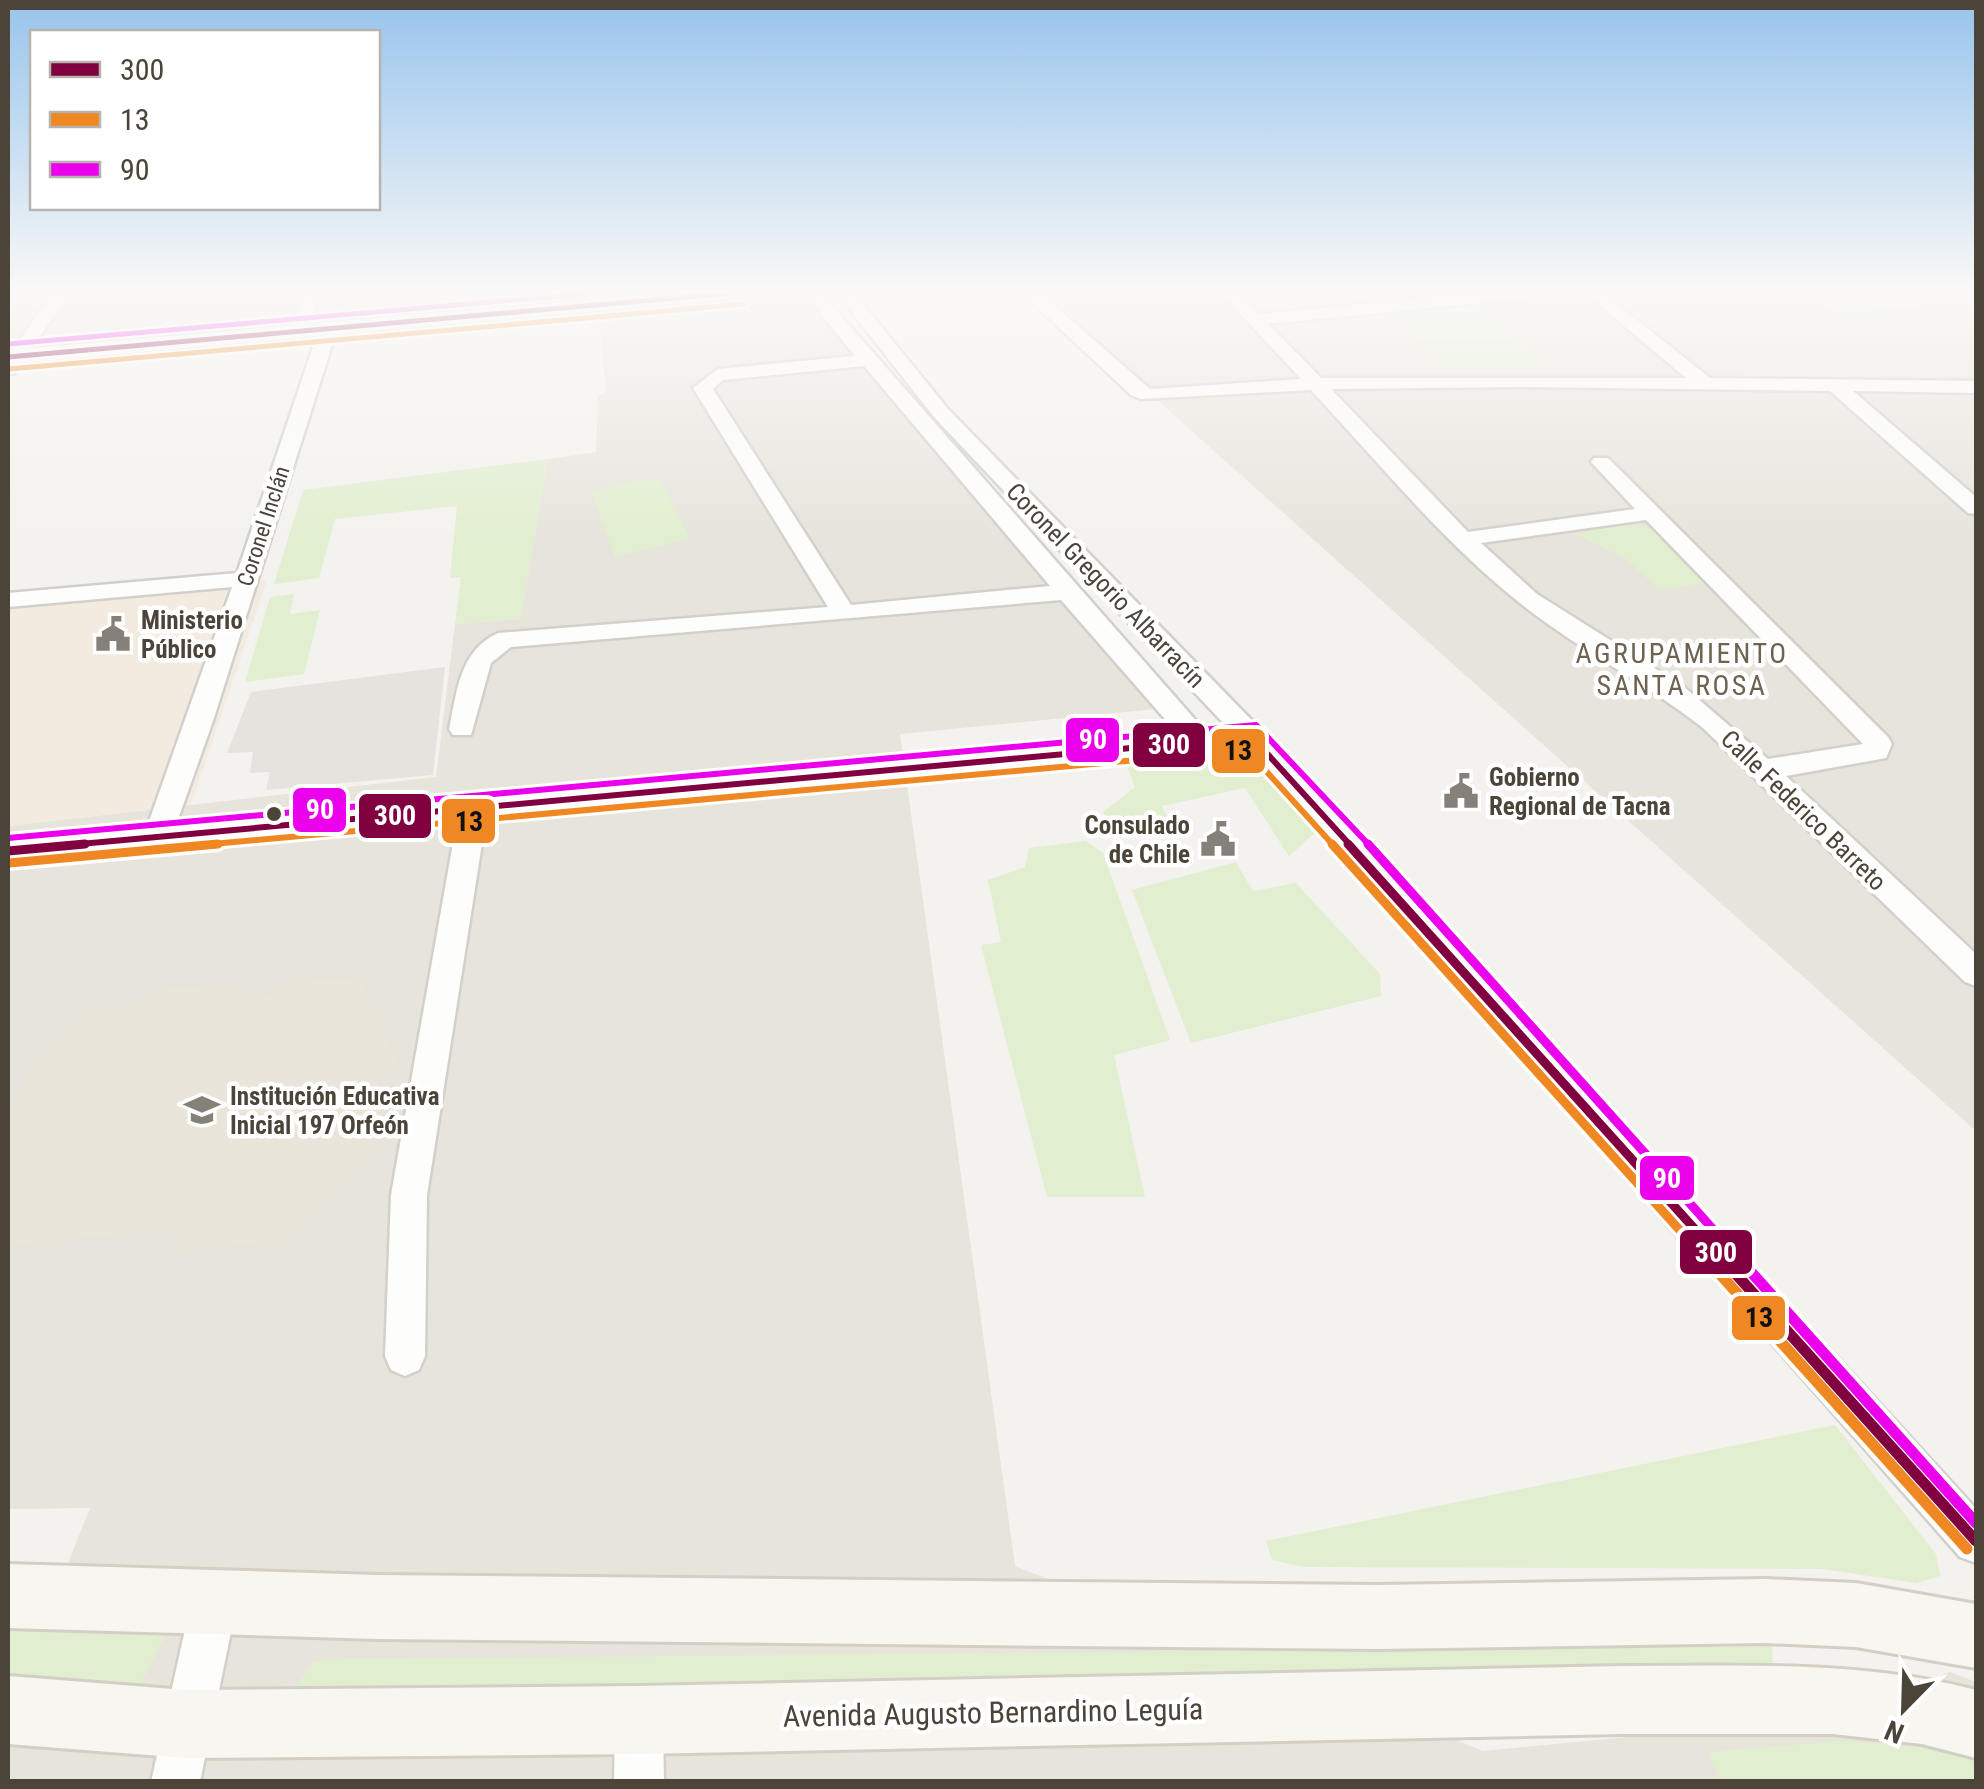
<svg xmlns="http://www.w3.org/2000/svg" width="1984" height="1789" viewBox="0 0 1984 1789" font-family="'Roboto Condensed',sans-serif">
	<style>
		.residential { fill: #e7e4dc }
		.commercial { fill: #f3ebdf }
		.education { fill: #eae5da }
		.green { fill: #e1eecf }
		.parking { fill: #e6e3df }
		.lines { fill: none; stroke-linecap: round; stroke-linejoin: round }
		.minor-casing { stroke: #d2d0cb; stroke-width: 5 }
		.tertiary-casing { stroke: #d2d0cb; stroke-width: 4 }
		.secondary-casing { stroke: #d3cfc5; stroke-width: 6 }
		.minor { fill: #fdfdfc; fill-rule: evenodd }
		.tertiary { fill: #fdfdfc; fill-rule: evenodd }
		.secondary { fill: #f7f6f1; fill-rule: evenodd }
		.bus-1-far3-casing { stroke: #fff; stroke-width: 10 }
		.bus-1-far2-casing { stroke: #fff; stroke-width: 12 }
		.bus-1-far1-casing { stroke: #fff; stroke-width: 16 }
		.bus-1-casing { stroke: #fff; stroke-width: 19 }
		.bus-2-far3-casing { stroke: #fff; stroke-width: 10 }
		.bus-2-far2-casing { stroke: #fff; stroke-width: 12 }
		.bus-2-far1-casing { stroke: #fff; stroke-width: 16 }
		.bus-2-casing { stroke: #fff; stroke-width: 19 }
		.bus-3-far3-casing { stroke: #fff; stroke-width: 10 }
		.bus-3-far2-casing { stroke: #fff; stroke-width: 12 }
		.bus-3-far1-casing { stroke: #fff; stroke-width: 16 }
		.bus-3-casing { stroke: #fff; stroke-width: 19 }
		.bus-1-far3 { stroke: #800040; stroke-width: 5 }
		.bus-1-far2 { stroke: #800040; stroke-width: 6 }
		.bus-1-far1 { stroke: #800040; stroke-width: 9 }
		.bus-1 { stroke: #800040; stroke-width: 11 }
		.bus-2-far3 { stroke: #ef8822; stroke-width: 5 }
		.bus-2-far2 { stroke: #ef8822; stroke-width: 6 }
		.bus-2-far1 { stroke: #ef8822; stroke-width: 9 }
		.bus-2 { stroke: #ef8822; stroke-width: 11 }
		.bus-3-far3 { stroke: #eb01eb; stroke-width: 5 }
		.bus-3-far2 { stroke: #eb01eb; stroke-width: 6 }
		.bus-3-far1 { stroke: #eb01eb; stroke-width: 9 }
		.bus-3 { stroke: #eb01eb; stroke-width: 11 }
		.bus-dot { fill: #4b4439; stroke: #fff; stroke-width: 4 }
		.labels { text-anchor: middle; stroke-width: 9; stroke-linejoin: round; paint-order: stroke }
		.far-street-label { font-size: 22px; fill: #4b4439; stroke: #fff }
		.street-label { font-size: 25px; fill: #4b4439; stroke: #fff }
		.poi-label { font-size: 25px; font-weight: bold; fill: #4b4439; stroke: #fff; text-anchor: start }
		.neighbourhood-label { font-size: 28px; letter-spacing: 2.5px; fill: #6e6250; stroke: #fff }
		.near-street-label { font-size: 30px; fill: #4b4439; stroke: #fff }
		.line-badge { stroke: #fff; stroke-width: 4 }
		.badge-label { font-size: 28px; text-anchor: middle; font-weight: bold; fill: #fff }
		.pale-badge-label { font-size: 28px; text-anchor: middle; font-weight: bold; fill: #111 }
	</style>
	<rect width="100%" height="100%" fill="#f4f2ee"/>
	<g class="residential">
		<path d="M 8,292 L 824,292 L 1177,707 L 900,734 L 1015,1566 L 1483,1751 L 1823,1718 L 1950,1672 L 1976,1682 L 1976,1781 L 8,1781 L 8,1713 L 90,1508 L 8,1509 L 8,826 L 436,777 L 455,624 L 520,619 L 548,459 L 596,452 L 598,395 L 606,393 L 598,302 L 8,354 Z"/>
		<path d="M 1036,292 L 1976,292 L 1976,1131 Z"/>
	</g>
	<path class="commercial" d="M 267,580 L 191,805 L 8,826 L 8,604 Z"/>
	<path class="education" d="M 359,978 L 397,1061 L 379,1078 L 374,1095 L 388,1098 L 394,1128 L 290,1239 L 179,1251 L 171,1229 L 8,1245 L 8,1122 L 34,1064 L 100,1009 L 144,1006 L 163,990 L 230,984 L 241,999 L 268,997 L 287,983 Z"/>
	<g class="green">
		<path d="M 1872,292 L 1912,292 L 1925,306 L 1838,313 L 1819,300 L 1842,304 L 1881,298 Z"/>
		<path d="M 1479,305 L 1547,367 L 1442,367 L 1390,314 Z"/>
		<path d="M 548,459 L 520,619 L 455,624 L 461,577 L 450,578 L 457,506 L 335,519 L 319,578 L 274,584 L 303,490 Z"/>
		<path d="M 659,477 L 690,539 L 615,557 L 591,491 Z"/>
		<path d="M 1637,523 L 1657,532 L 1707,583 L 1659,590 L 1625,558 L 1573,533 Z"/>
		<path d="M 294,594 L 290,614 L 320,610 L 304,674 L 245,682 L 270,597 Z"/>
		<path d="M 1235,752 L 1252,761 L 1318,830 L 1289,856 L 1245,788 L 1162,806 L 1172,828 L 1139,836 L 1133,831 L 1115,831 L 1103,812 L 1135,787 L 1126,764 Z"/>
		<path d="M 1086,841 L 1103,853 L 1170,1040 L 1114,1055 L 1145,1197 L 1047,1197 L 981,945 L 1001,942 L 988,880 L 1025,867 L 1029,848 Z"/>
		<path d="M 1236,862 L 1253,891 L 1296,883 L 1380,974 L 1381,996 L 1191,1043 L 1132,890 Z"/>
		<path d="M 1835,1425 L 1936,1554 L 1940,1576 L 1917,1583 L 1822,1569 L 1304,1567 L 1272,1560 L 1266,1541 Z"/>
		<path d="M 8,1627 L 167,1631 L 120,1726 L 8,1709 Z"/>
		<path d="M 1772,1646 L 1773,1670 L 299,1715 L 296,1687 L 313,1662 L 332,1659 Z"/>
		<path d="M 1847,1740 L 1944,1749 L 1976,1758 L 1976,1781 L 1720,1781 L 1709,1752 Z"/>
	</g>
	<path class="parking" d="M 445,667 L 433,775 L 266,790 L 270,772 L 250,773 L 253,752 L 227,753 L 251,692 Z"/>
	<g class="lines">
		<defs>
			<g id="minor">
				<path d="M 54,292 L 70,292 L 15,373 L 8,374 L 8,356 Z"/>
				<path d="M 306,292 L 322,292 L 304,335 L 292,335 L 289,331 Z"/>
				<path d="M 803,292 L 820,292 L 1206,732 L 1230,730 L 934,417 L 836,292 L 853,292 L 948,409 L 1316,786 L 1976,1509 L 1976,1563 L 1960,1557 L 1246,747 L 486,818 L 427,1195 L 425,1356 L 419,1370 L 405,1376 L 391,1370 L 385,1356 L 391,1195 L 457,820 L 8,862 L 8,840 L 147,827 L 232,587 L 8,607 L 8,593 L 237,573 L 319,329 L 328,324 L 337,329 L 213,721 L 176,825 L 1178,734 L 1061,600 L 511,647 L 491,663 L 471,735 L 453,735 L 449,729 C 457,692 459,651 498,633 L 828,607 L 693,388 L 718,369 L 855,356 ZM 864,366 L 1050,586 L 851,605 L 713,389 L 723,380 Z"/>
				<path d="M 1021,292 L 1039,292 L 1150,389 L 1301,379 L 1220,292 L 1237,292 L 1259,314 L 1493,292 L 1549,292 L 1541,297 L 1268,324 L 1321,378 L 1686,378 L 1584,292 L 1602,292 L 1710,378 L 1976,381 L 1976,393 L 1853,391 L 1976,497 L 1976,514 L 1968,513 L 1830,391 L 1519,387 L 1331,389 L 1468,532 L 1635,509 L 1591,462 L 1594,458 L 1608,458 L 1888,737 L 1892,744 L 1886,758 L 1786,776 L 1976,954 L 1976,986 L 1965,982 L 1703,728 C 1645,682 1577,649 1520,603 C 1443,542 1378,462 1311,390 L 1141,399 L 1131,395 ZM 1646,520 L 1863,744 L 1768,759 L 1683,686 L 1537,594 L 1481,543 Z"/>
				<path d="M 214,1580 L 230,1587 L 237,1603 L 200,1782 L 151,1782 L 191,1603 L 198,1587 Z"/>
				<path d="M 639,1696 L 656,1703 L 663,1720 L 664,1782 L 614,1782 L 615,1720 L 622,1703 Z"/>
			</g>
			<path id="tertiary" d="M 675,292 L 754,292 L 743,298 L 8,364 L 8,350 Z"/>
			<g id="secondary">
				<path d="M 8,1564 L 378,1575 L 1378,1585 L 1765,1579 L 1856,1583 L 1976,1604 L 1976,1668 L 1856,1647 L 1765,1643 L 1378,1649 L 378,1639 L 8,1628 Z"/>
				<path d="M 1623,1666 C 1742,1666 1860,1660 1976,1690 L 1976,1758 L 1922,1744 L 1833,1734 L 1623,1734 L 639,1754 L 186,1758 L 8,1744 L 8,1676 L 186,1690 L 639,1686 Z"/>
			</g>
		</defs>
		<use href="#minor" class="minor-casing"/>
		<use href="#tertiary" class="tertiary-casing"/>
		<use href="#secondary" class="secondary-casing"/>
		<use href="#minor" class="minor"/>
		<use href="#tertiary" class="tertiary"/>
		<use href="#secondary" class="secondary"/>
		<defs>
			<path id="bus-1-far3" d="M 8,357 L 743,292"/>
			<path id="bus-1-far2" d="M 58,846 L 1252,737 L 1351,846"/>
			<g id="bus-1-far1">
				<path d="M 1348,844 L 1719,1256"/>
				<path d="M 8,851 L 85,844"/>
			</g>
			<path id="bus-1" d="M 1717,1253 L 1976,1541"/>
			<path id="bus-2-far3" d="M 9,369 L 744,304"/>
			<path id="bus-2-far2" d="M 190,846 L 1247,750 L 1334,846"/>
			<g id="bus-2-far1">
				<path d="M 1332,844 L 1703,1256"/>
				<path d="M 9,863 L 218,844"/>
			</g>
			<path id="bus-2" d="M 1701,1253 L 1967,1549"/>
			<path id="bus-3-far3" d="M 8,344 L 606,292"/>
			<path id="bus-3-far2" d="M 8,838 L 1256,725 L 1370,846"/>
			<path id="bus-3-far1" d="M 1368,844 L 1737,1256"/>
			<path id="bus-3" d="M 1734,1253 L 1976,1523"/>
		</defs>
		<use href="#bus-1-far3" class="bus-1-far3-casing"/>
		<use href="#bus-1-far2" class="bus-1-far2-casing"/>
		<use href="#bus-1-far1" class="bus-1-far1-casing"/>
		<use href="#bus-1" class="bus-1-casing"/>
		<use href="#bus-2-far3" class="bus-2-far3-casing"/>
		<use href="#bus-2-far2" class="bus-2-far2-casing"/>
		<use href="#bus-2-far1" class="bus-2-far1-casing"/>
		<use href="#bus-2" class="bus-2-casing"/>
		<use href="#bus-3-far3" class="bus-3-far3-casing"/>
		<use href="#bus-3-far2" class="bus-3-far2-casing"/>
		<use href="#bus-3-far1" class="bus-3-far1-casing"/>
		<use href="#bus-3" class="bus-3-casing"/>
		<use href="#bus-1-far3" class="bus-1-far3"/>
		<use href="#bus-1-far2" class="bus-1-far2"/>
		<use href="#bus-1-far1" class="bus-1-far1"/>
		<use href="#bus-1" class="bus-1"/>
		<use href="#bus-2-far3" class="bus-2-far3"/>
		<use href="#bus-2-far2" class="bus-2-far2"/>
		<use href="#bus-2-far1" class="bus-2-far1"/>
		<use href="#bus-2" class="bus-2"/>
		<use href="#bus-3-far3" class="bus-3-far3"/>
		<use href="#bus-3-far2" class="bus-3-far2"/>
		<use href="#bus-3-far1" class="bus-3-far1"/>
		<use href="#bus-3" class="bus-3"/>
	</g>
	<linearGradient id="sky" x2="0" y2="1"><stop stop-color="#98c4ec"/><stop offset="0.54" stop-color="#faf9f7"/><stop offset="1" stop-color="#faf9f7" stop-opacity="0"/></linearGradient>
	<rect width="1984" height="542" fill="url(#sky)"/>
	<defs>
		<symbol id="civic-bare" viewBox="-9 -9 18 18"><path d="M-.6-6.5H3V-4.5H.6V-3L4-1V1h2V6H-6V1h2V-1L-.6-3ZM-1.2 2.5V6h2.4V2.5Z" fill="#868178" stroke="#fff" stroke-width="2.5" paint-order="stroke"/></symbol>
		<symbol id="school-bare" viewBox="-9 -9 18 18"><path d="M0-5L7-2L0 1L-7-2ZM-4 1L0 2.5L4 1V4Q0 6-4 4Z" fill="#868178" stroke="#fff" stroke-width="2.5" paint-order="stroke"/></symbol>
	</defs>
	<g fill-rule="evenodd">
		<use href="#civic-bare" x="88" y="609" width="50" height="50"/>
		<use href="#civic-bare" x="1436" y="766" width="50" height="50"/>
		<use href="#civic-bare" x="1193" y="814" width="50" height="50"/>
		<use href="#school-bare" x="177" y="1085" width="50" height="50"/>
	</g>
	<circle class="bus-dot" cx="274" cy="814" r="9"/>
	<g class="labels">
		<g class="far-street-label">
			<text transform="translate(263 526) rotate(-72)" y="8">Coronel Inclán</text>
		</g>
		<g class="street-label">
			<text transform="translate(1106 585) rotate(46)" y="9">Coronel Gregorio Albarracín</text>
			<text transform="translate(1804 810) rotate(44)" y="9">Calle Federico Barreto</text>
		</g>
		<g class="poi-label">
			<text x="141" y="629">Ministerio<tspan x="141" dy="29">Público</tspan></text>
			<text x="1489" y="786">Gobierno<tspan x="1489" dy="29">Regional de Tacna</tspan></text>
			<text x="1190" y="834" text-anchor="end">Consulado<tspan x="1190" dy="29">de Chile</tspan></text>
			<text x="230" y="1105">Institución Educativa<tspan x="230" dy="29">Inicial 197 Orfeón</tspan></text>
		</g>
		<g class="neighbourhood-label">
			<text x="1682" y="663">AGRUPAMIENTO<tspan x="1682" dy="32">SANTA ROSA</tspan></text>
		</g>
		<g class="near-street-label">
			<text transform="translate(993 1713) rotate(-1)" y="10">Avenida Augusto Bernardino Leguía</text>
		</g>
	</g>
	<g class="line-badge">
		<rect x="1064" y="716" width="57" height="48" rx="10" fill="#eb01eb"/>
		<rect x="1131" y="721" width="76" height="48" rx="10" fill="#800040"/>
		<rect x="1210" y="727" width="57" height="48" rx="10" fill="#ef8822"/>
		<rect x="291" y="786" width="57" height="48" rx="10" fill="#eb01eb"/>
		<rect x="357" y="792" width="76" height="48" rx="10" fill="#800040"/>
		<rect x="440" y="797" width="57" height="48" rx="10" fill="#ef8822"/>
		<rect x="1638" y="1154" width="58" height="48" rx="10" fill="#eb01eb"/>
		<rect x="1678" y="1228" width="76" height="48" rx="10" fill="#800040"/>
		<rect x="1730" y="1294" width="57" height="48" rx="10" fill="#ef8822"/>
	</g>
	<g class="badge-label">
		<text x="1093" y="749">90</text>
		<text x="1169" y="754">300</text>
		<text x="320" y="819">90</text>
		<text x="395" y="825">300</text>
		<text x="1667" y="1188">90</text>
		<text x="1716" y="1262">300</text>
	</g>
	<g class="pale-badge-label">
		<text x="1238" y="760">13</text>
		<text x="469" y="831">13</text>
		<text x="1759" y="1327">13</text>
	</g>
	<rect width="1984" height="1789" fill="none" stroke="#4b4439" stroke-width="20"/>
	<rect x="30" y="30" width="350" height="180" fill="#ffffff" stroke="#b7b4b0" stroke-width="2.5"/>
	<rect x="50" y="62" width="50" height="15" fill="#800040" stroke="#b7b4b0" stroke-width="2.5"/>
	<text x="120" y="80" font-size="30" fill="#4b4439">300</text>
	<rect x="50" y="112" width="50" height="15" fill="#ef8822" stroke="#b7b4b0" stroke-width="2.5"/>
	<text x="120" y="130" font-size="30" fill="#4b4439">13</text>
	<rect x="50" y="162" width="50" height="15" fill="#eb01eb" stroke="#b7b4b0" stroke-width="2.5"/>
	<text x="120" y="180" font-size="30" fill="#4b4439">90</text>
	<g transform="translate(1904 1709) rotate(203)" stroke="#ffffff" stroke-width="8" paint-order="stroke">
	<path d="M0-8L18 38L0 25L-18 38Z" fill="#4b4439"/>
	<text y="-15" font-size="28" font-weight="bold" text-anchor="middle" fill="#4b4439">N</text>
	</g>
</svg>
